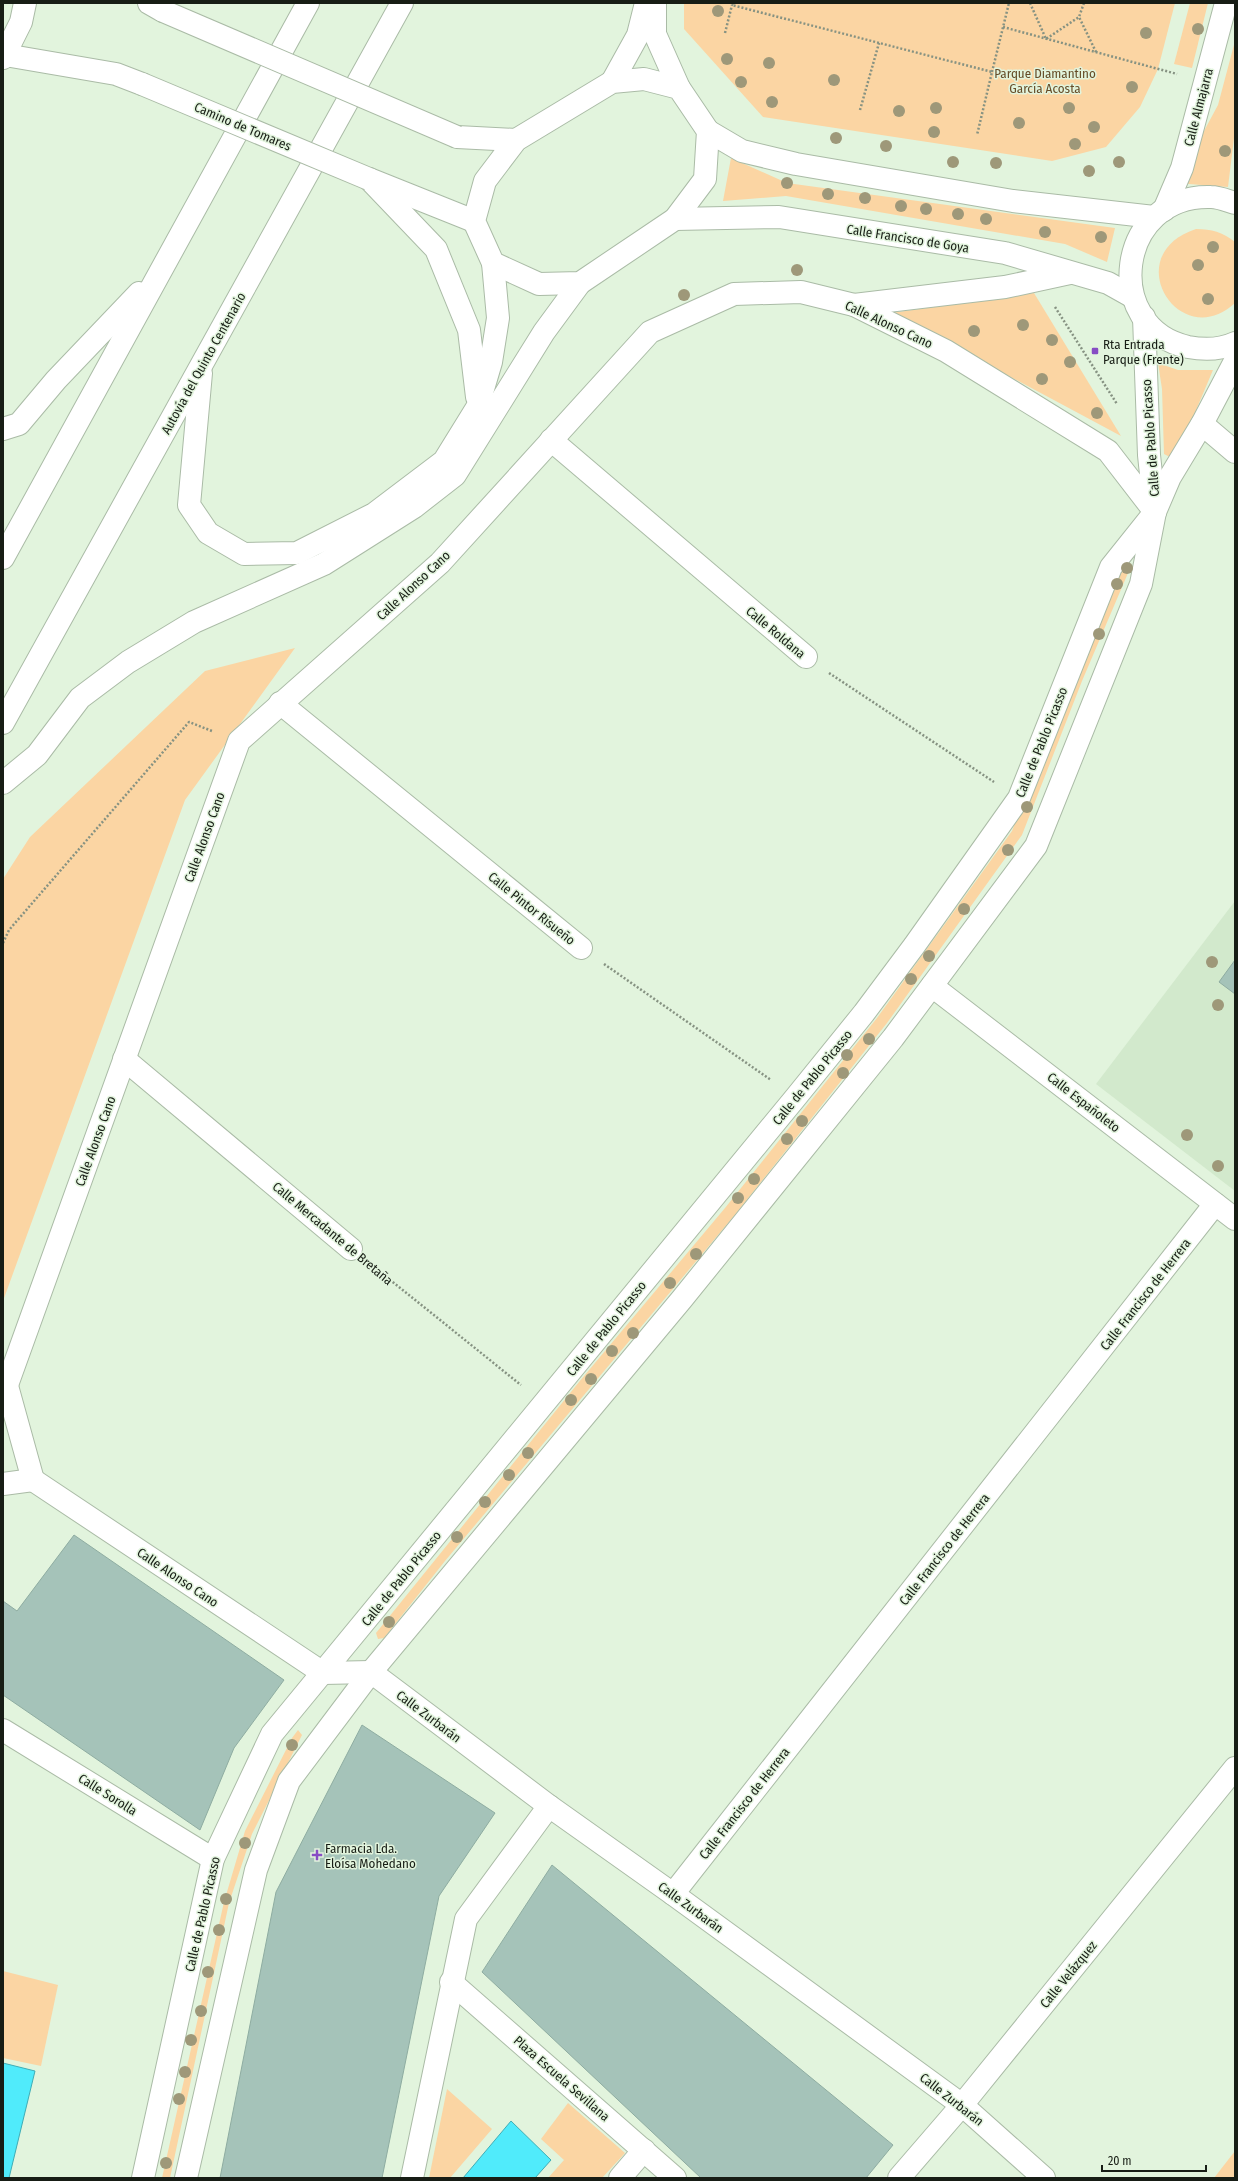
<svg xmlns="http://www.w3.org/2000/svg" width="1238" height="2181" viewBox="0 0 1238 2181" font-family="'Fira Sans Condensed',sans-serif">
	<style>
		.built { fill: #d2e9cc }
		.green { fill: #fbd5a3 }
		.water { fill: #50ebfb; stroke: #3fadb6 }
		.building { fill: #a5c3b9; stroke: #8eaca1 }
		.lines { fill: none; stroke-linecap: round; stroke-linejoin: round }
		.minor-casing { stroke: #aabba6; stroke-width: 24 }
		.highway-casing { stroke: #aabba6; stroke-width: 24 }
		.path { stroke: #869282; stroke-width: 2.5; stroke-dasharray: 2 2; stroke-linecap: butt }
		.minor { stroke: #fff; stroke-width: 22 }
		.highway { stroke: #fff; stroke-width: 22 }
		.minor-bridge-casing { stroke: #aabba6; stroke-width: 24; stroke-linecap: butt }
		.minor-bridge { stroke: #fff; stroke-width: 22 }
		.tree { fill: #9e9879 }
		.poi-dot { fill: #874dc4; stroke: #e2f4dd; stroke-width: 1.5 }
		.labels { text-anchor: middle; stroke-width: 3; stroke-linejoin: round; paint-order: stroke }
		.park-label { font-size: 13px; fill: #664c27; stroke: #e2f4dd }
		.street-label { font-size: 13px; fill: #171d15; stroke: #e2f4dd }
		.poi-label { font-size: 13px; fill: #171d15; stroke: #e2f4dd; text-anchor: start }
	</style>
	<rect width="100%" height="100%" fill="#e2f4dd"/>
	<path class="built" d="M 1235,901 L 1235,1191 L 1096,1084 Z"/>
	<g class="green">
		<path d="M 684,3 L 1175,3 L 1158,69 L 1140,107 L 1106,147 L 1052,161 L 763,117 L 684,29 Z"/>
		<path d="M 1190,3 L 1208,3 L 1192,68 L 1174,64 Z"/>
		<path d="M 1235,41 L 1235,130 L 1228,187 L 1176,183 L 1218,105 Z"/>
		<path d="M 731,158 L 787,183 L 1115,228 L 1107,262 L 1065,244 L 786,196 L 723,201 Z"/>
		<path d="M 1196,229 C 1212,229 1222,232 1235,242 L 1235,303 C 1180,354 1117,255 1196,229 Z"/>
		<path d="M 1034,293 L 1121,436 L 891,313 Z"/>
		<path d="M 1158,363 L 1178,370 L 1213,370 L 1180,448 L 1172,458 L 1164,454 L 1162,389 Z"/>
		<path d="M 1123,559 L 1131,566 L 1082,681 L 1022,835 L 887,1023 L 734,1216 L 445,1561 L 384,1638 L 378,1639 L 376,1633 L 579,1382 L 725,1208 L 877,1018 L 1012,831 L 1072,677 Z"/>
		<path d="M 295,648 L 185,800 L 3,1301 L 3,879 L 30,837 L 205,671 Z"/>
		<path d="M 298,1730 L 302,1735 L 252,1834 L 229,1903 L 170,2178 L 162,2178 L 224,1902 L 245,1831 L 292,1738 Z"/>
		<path d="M 3,1971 L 58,1985 L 41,2066 L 3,2058 Z"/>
		<path d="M 447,2089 L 492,2129 L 450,2178 L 429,2178 Z"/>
		<path d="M 568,2103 L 625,2153 L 602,2178 L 548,2178 L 564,2160 L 541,2139 Z"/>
		<path d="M 1235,2151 L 1235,2178 L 1214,2178 Z"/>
	</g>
	<g class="water">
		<path d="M 3,2063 L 35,2071 L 9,2178 L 3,2178 Z"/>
		<path d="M 511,2121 L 551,2160 L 535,2178 L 463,2178 Z"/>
	</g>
	<g class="building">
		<path d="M 1235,960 L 1235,994 L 1219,982 Z"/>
		<path d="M 74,1535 L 284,1680 L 234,1748 L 200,1830 L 3,1695 L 3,1601 L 17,1611 Z"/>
		<path d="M 362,1725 L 495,1813 L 439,1896 L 382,2178 L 220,2178 L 276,1892 Z"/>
		<path d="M 552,1865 L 893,2145 L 866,2178 L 701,2178 L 482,1972 Z"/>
	</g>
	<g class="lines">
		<defs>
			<g id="minor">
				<path d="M 149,3 L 163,11"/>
				<path d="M 655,3 L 655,34 L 679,88"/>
				<path d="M 5,55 L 116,74 L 142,84"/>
				<path d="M 3,58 L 21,22 L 25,3"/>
				<path d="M 644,79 L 679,88 L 708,131 L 705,179 L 675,219 L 580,283 L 539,284 L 493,263 L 474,221 L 485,181 L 516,140 L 612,82 Z"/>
				<path d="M 612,82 L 638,35 L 646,3"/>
				<path d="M 708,131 L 742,151 L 796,164 L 1013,201 L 1154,217"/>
				<path d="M 457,137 L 516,140"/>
				<path d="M 369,179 L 474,221"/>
				<path d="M 1235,203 C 1228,201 1219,197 1211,197 C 1116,194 1101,328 1188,347 C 1204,350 1220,350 1235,343"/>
				<path d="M 1164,210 L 1182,168 L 1226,3"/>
				<path d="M 675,219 L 779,217 L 1005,253 L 1108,283 L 1133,297"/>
				<path d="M 854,305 L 1005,287 L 1070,273"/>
				<path d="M 1202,424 L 1235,452"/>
				<path d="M 551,440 L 806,657"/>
				<path d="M 280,703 L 581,948"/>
				<path d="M 932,986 L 1235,1219"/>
				<path d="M 124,1059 L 351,1249"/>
				<path d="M 7,1386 L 33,1480"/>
				<path d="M 3,1396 L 239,741 L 440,563 L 650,332 L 734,294 L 801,292 L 854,305 L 946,351 L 1108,451 L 1155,512"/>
				<path d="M 33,1480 L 323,1673 L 371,1672 L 549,1806 L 673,1894 L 962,2105 L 1044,2178"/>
				<path d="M 3,1484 L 33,1480"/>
				<path d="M 3,1730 L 213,1859"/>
				<path d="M 673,1894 L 1215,1204"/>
				<path d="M 451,1982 L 675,2178"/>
				<path d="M 143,2178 L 213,1859 L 272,1734 L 796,1097 L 864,1013 L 914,946 L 1019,798 L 1111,567 L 1155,512 L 1149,455 L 1144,317"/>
				<path d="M 186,2178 L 256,1870 L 289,1781 L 371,1672 L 682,1299 L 893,1038 L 1036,846 L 1141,584 L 1155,512 L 1170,477 L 1202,424 L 1235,361"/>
				<path d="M 412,2178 L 466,1919 L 549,1806"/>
				<path d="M 620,2178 L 644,2150"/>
				<path d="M 899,2178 L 962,2105 L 1235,1768"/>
			</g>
			<g id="highway">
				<path d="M 369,179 L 436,249 L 469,330 L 477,397"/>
				<path d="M 201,373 L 189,505 L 208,533 L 244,554 L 297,553 L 374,514 L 444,461 L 478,406 L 491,362 L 498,318 L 493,263"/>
				<path d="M 3,429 L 19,424 L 56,380 L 139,293"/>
				<path d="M 3,558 L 308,3"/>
				<path d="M 3,723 L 402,3"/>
				<path d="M 3,783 L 37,755 L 80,698 L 128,662 L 194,622 L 324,564 L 414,507 L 455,475 L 544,332 L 580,283"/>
			</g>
		</defs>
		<use href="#minor" class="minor-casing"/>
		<use href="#highway" class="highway-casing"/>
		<g class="path">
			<path d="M 733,3 L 732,5 L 992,72 L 977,135"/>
			<path d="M 1030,3 L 1046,39 L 1079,17"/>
			<path d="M 1084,3 L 1079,17 L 1096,52"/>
			<path d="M 1003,27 L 1177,74"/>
			<path d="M 725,33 L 732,5"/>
			<path d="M 992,72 L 1009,3"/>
			<path d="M 860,110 L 879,43"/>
			<path d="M 1055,307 L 1117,404"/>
			<path d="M 829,673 L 994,782"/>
			<path d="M 3,943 L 9,930 L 189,722 L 212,731"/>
			<path d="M 604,964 L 771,1080"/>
			<path d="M 374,1267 L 521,1385"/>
		</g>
		<use href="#minor" class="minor"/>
		<use href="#highway" class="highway"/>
		<defs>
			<g id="minor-bridge">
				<path d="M 163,11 L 457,137"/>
				<path d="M 142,84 L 369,179"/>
			</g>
		</defs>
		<use href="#minor-bridge" class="minor-bridge-casing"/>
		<use href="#minor-bridge" class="minor-bridge"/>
	</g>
	<g class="tree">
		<circle cx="718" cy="11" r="6"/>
		<circle cx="1198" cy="29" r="6"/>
		<circle cx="1146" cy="33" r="6"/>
		<circle cx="727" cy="59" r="6"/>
		<circle cx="769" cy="63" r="6"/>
		<circle cx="834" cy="80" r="6"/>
		<circle cx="741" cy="82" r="6"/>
		<circle cx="1132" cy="87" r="6"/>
		<circle cx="772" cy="102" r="6"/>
		<circle cx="936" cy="108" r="6"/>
		<circle cx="1069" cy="108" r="6"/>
		<circle cx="899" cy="111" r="6"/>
		<circle cx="1019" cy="123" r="6"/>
		<circle cx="1094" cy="127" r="6"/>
		<circle cx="934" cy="132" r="6"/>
		<circle cx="836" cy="138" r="6"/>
		<circle cx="1075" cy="144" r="6"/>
		<circle cx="886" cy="146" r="6"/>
		<circle cx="1225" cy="151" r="6"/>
		<circle cx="953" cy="162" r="6"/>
		<circle cx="1119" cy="162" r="6"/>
		<circle cx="996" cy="163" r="6"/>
		<circle cx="1089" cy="171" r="6"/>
		<circle cx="787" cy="183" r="6"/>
		<circle cx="828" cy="194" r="6"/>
		<circle cx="865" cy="198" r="6"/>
		<circle cx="901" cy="206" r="6"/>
		<circle cx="926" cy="209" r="6"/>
		<circle cx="958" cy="214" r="6"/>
		<circle cx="986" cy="219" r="6"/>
		<circle cx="1045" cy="232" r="6"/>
		<circle cx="1101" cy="237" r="6"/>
		<circle cx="1213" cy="247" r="6"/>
		<circle cx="1198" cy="265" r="6"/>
		<circle cx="797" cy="270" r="6"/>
		<circle cx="684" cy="295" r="6"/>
		<circle cx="1208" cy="299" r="6"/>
		<circle cx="1023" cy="325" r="6"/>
		<circle cx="974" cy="331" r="6"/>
		<circle cx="1052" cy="340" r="6"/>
		<circle cx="1070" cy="362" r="6"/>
		<circle cx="1042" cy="379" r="6"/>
		<circle cx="1097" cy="413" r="6"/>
		<circle cx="1127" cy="568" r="6"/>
		<circle cx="1117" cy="584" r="6"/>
		<circle cx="1099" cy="634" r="6"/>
		<circle cx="1027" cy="807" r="6"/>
		<circle cx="1008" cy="850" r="6"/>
		<circle cx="964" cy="909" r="6"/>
		<circle cx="929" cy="956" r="6"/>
		<circle cx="1212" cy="962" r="6"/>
		<circle cx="911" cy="979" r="6"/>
		<circle cx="1218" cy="1005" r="6"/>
		<circle cx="869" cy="1039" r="6"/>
		<circle cx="847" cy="1055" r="6"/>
		<circle cx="843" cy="1073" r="6"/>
		<circle cx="802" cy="1121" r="6"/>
		<circle cx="1187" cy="1135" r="6"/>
		<circle cx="787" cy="1139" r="6"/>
		<circle cx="1218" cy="1166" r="6"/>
		<circle cx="754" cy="1179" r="6"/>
		<circle cx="738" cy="1198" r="6"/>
		<circle cx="696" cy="1254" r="6"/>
		<circle cx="670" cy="1283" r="6"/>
		<circle cx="633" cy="1333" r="6"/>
		<circle cx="612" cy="1351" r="6"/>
		<circle cx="591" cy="1379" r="6"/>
		<circle cx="571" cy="1400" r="6"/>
		<circle cx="528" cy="1453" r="6"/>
		<circle cx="509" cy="1475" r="6"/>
		<circle cx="485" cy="1502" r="6"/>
		<circle cx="457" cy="1537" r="6"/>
		<circle cx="389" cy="1622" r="6"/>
		<circle cx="292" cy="1745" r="6"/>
		<circle cx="245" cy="1843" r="6"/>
		<circle cx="226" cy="1899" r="6"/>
		<circle cx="219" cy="1930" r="6"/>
		<circle cx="208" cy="1972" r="6"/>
		<circle cx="201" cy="2011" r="6"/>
		<circle cx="191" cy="2040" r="6"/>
		<circle cx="185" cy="2072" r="6"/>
		<circle cx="179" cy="2099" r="6"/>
		<circle cx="166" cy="2163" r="6"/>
	</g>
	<g class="poi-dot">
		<rect x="1091" y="347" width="8" height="8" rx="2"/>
		<path d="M315 1849h4v4h4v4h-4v4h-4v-4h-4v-4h4z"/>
	</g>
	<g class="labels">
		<g class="park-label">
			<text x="1045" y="78">Parque Diamantino<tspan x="1045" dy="15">García Acosta</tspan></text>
		</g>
		<g class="street-label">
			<text transform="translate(1198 107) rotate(-75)" y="5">Calle Almajarra</text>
			<text transform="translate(243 126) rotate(23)" y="5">Camino de Tomares</text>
			<text transform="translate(908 238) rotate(9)" y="5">Calle Francisco de Goya</text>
			<text transform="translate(889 324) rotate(25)" y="5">Calle Alonso Cano</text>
			<text transform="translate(203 363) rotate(-61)" y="5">Autovía del Quinto Centenario</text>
			<text transform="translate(1150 438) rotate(-94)" y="5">Calle de Pablo Picasso</text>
			<text transform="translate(413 585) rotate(-43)" y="5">Calle Alonso Cano</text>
			<text transform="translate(776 632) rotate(40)" y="5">Calle Roldana</text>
			<text transform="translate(1041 742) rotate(-68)" y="5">Calle de Pablo Picasso</text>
			<text transform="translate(204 837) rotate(-70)" y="5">Calle Alonso Cano</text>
			<text transform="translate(532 908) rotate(39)" y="5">Calle Pintor Risueño</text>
			<text transform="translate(812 1077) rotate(-51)" y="5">Calle de Pablo Picasso</text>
			<text transform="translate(1084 1102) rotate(38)" y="5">Calle Españoleto</text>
			<text transform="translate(95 1141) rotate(-70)" y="5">Calle Alonso Cano</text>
			<text transform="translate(333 1233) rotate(40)" y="5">Calle Mercadante de Bretaña</text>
			<text transform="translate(1145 1294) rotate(-52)" y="5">Calle Francisco de Herrera</text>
			<text transform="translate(606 1328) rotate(-51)" y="5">Calle de Pablo Picasso</text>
			<text transform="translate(944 1549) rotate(-52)" y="5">Calle Francisco de Herrera</text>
			<text transform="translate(178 1577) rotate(34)" y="5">Calle Alonso Cano</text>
			<text transform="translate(401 1578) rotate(-51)" y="5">Calle de Pablo Picasso</text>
			<text transform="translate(429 1716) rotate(37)" y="5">Calle Zurbarán</text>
			<text transform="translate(108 1794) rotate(32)" y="5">Calle Sorolla</text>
			<text transform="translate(744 1803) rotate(-52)" y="5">Calle Francisco de Herrera</text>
			<text transform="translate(691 1907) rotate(36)" y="5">Calle Zurbarán</text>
			<text transform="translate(202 1914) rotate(-77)" y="5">Calle de Pablo Picasso</text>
			<text transform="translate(1068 1974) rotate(-51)" y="5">Calle Velázquez</text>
			<text transform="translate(562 2078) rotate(41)" y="5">Plaza Escuela Sevillana</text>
			<text transform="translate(952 2099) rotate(38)" y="5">Calle Zurbarán</text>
		</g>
		<g class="poi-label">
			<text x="1103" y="349">Rta Entrada<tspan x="1103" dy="15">Parque (Frente)</tspan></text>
			<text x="325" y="1853">Farmacia Lda.<tspan x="325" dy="15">Eloísa Mohedano</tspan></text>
		</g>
	</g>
	<rect width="1238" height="2181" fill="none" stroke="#171d15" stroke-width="8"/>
	<path d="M1102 2165v6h104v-6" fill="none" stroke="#171d15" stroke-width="2"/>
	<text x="1108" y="2165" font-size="12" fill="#171d15" stroke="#e2f4dd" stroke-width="3" paint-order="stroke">20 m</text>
</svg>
